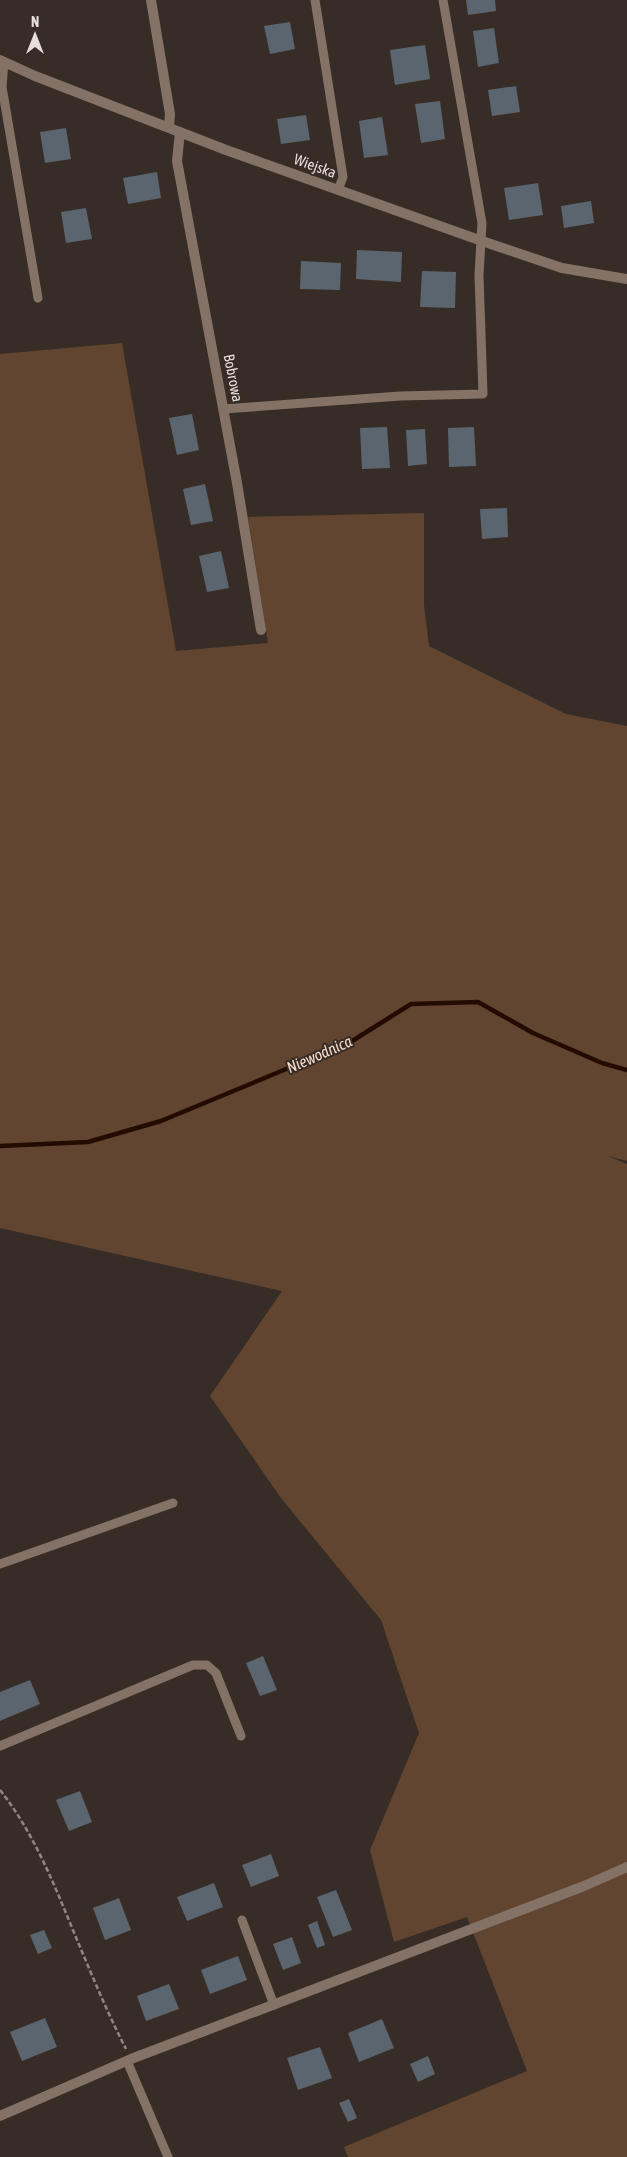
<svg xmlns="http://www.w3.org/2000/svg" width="627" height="2157" viewBox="0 0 627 2157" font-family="'Asap Condensed',sans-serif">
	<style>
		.green { fill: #614531 }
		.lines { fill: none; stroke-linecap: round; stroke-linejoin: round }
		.stream { stroke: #240b00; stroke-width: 4.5 }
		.building { fill: #5a656f }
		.path { stroke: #908781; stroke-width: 2.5; stroke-dasharray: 5 2.5; stroke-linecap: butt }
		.service { stroke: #847266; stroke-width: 9 }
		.minor { stroke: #847266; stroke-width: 10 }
		.labels { text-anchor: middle; stroke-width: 4; stroke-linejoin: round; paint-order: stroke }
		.street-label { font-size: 15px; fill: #e5ded9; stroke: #382d26 }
		.water-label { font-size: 16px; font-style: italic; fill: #f5dbc9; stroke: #382d26 }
	</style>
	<rect width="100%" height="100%" fill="#382d26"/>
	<path class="green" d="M 122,343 L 176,651 L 268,643 L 248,517 L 424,513 L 424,605 L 429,646 L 566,714 L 627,726 L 627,1161 L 608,1156 L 627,1164 L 627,2157 L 348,2157 L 344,2147 L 527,2071 L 467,1917 L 394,1942 L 370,1850 L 419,1733 L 381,1620 L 281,1498 L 210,1396 L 282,1291 L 0,1228 L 0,354 Z"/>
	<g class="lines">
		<path class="stream" d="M 0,1146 L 88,1142 L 161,1121 L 349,1043 L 411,1004 L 478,1002 L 533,1033 L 602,1063 L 627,1070"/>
	</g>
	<g class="building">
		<path d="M 466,0 L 495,0 L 496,11 L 468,15 Z"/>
		<path d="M 290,22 L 295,49 L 270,54 L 264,26 Z"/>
		<path d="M 494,28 L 499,63 L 478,67 L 473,31 Z"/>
		<path d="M 425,45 L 430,79 L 395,85 L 390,50 Z"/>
		<path d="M 516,86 L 520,112 L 492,116 L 488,90 Z"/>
		<path d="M 440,101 L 445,139 L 421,143 L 415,104 Z"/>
		<path d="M 306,115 L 310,140 L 281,144 L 277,119 Z"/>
		<path d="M 382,117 L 388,155 L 364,158 L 359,121 Z"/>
		<path d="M 66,128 L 71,159 L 45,163 L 40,132 Z"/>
		<path d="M 157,172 L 161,198 L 128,204 L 123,178 Z"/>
		<path d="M 538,183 L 543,215 L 509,220 L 504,188 Z"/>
		<path d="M 591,201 L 594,223 L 564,228 L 561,206 Z"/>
		<path d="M 86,208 L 92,239 L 66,243 L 61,212 Z"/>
		<path d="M 357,250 L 402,252 L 401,282 L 356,279 Z"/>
		<path d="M 301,261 L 341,263 L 340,290 L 300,289 Z"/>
		<path d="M 422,271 L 456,272 L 455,308 L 420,307 Z"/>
		<path d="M 192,414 L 199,450 L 177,455 L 169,418 Z"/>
		<path d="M 387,427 L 390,468 L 362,469 L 360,428 Z"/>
		<path d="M 474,427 L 476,466 L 449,467 L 448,428 Z"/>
		<path d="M 425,429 L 427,464 L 408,466 L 406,430 Z"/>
		<path d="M 205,484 L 213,521 L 191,525 L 183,489 Z"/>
		<path d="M 507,508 L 508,537 L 482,539 L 480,509 Z"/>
		<path d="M 221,551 L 229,588 L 207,592 L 199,556 Z"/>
		<path d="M 263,1656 L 277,1690 L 260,1696 L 246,1663 Z"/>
		<path d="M 30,1680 L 40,1704 L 0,1721 L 0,1692 Z"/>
		<path d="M 80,1791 L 92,1822 L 69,1831 L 56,1800 Z"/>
		<path d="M 271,1854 L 279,1876 L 251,1887 L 242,1865 Z"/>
		<path d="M 214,1883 L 223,1907 L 187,1921 L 177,1897 Z"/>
		<path d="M 336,1890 L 352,1930 L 333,1937 L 317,1897 Z"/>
		<path d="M 119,1898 L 131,1930 L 105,1940 L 93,1908 Z"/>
		<path d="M 317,1921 L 325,1945 L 317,1948 L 308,1925 Z"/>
		<path d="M 44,1930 L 52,1948 L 38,1954 L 30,1935 Z"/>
		<path d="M 292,1937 L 301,1963 L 283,1970 L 273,1944 Z"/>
		<path d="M 238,1956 L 247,1980 L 210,1994 L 201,1970 Z"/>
		<path d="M 169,1984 L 179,2009 L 146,2021 L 137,1996 Z"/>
		<path d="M 45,2018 L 57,2047 L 22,2061 L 10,2032 Z"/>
		<path d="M 382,2019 L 394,2048 L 359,2062 L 348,2033 Z"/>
		<path d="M 320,2047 L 332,2078 L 298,2090 L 287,2058 Z"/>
		<path d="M 428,2056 L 435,2074 L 418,2082 L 410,2064 Z"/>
		<path d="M 349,2099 L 357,2118 L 348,2122 L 339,2103 Z"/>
	</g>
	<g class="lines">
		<path class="path" d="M 0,1790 C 34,1833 54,1884 75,1935 C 91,1973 107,2012 126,2049"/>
		<g class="service">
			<path d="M 315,0 L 343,177 L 338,190"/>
			<path d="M 4,62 L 2,87 L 38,298"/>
			<path d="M 224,409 L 400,396 L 483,394 L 479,275 L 482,223 L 443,0"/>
			<path d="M 0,1564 L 173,1503"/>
			<path d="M 0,1746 L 193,1665 L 207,1665 L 216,1673 L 241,1736"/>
			<path d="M 242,1920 L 274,2005"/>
			<path d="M 127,2061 L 168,2157"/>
		</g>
		<g class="minor">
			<path d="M 151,0 L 170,114 L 169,127"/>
			<path d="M 0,60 L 35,76 L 226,150 L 482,241 L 562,268 L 627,279"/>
			<path d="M 180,132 L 177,161 L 237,483 L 261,630"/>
			<path d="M 0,2116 L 131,2059 L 584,1886 L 627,1867"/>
		</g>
	</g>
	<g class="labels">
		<g class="street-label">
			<text transform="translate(315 166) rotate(20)" y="5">Wiejska</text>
			<text transform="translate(233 378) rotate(79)" y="5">Bobrowa</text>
		</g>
		<g class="water-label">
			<text transform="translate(319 1054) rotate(-24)" y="6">Niewodnica</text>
		</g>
	</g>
	<g transform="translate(35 35)" stroke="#382d26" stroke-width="4" paint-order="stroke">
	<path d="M0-4L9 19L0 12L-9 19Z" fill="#e5ded9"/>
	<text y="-8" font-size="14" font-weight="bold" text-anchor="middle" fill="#e5ded9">N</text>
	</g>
</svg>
